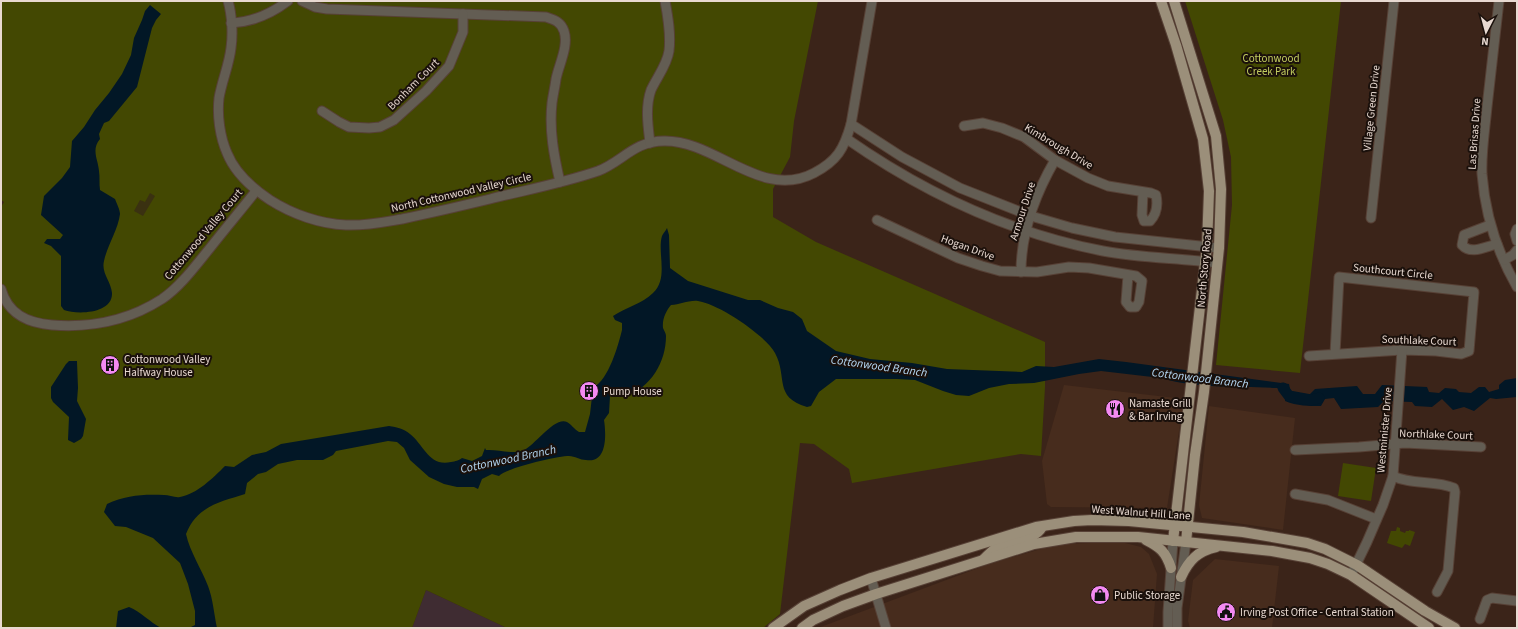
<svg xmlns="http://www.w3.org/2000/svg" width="1518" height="629" viewBox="0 0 1518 629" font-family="'Source Sans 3',sans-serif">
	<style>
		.built { fill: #472c1d }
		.education { fill: #3f2c32 }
		.green { fill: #434802 }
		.sand { fill: #3a3111 }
		.water { fill: #021726 }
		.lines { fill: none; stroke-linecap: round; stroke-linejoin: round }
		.river { stroke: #021726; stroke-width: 11 }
		.minor-casing { stroke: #574136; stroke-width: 11 }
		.major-casing { stroke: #574136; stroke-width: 12 }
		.minor { stroke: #635d53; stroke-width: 9 }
		.major { stroke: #9b8f7a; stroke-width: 10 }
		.labels { text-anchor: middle; stroke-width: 4; stroke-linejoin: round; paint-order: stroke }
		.park-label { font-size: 11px; fill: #c3cd60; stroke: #1a100b }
		.street-label { font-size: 11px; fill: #e8d9d1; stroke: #1a100b }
		.poi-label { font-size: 11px; fill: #e8d9d1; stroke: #1a100b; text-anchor: start }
		.water-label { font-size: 12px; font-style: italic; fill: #b5d8f4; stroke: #1a100b }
	</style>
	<rect width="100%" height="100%" fill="#3b2419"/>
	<g class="built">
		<path d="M 1064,385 L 1184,399 L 1167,508 L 1051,507 L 1047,504 L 1042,461 Z"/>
		<path d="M 1209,406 L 1295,418 L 1283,530 L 1202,518 L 1199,505 Z"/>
		<path d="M 1121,542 L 1141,547 L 1149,554 L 1157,574 L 1153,628 L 818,628 L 989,564 L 1058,544 Z"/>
		<path d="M 1215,559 L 1279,566 L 1272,628 L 1190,628 L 1188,621 L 1193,580 Z"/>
	</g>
	<path class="education" d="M 426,590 L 507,628 L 412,628 Z"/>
	<g class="green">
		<path d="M 1,1 L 818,1 L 794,121 L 790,157 L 773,189 L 773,217 L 816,242 L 1045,342 L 1045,387 L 1041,456 L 1021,454 L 852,483 L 849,469 L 814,444 L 800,443 L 780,614 L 763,628 L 507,628 L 426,590 L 412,628 L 1,628 L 1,207 L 4,202 L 1,200 Z"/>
		<path d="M 1185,1 L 1341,1 L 1300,373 L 1216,365 L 1232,205 L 1231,157 L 1223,120 Z"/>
		<path d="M 1343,463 L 1376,468 L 1371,501 L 1338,496 Z"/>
		<path d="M 1397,527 L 1400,528 L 1400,531 L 1405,533 L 1406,531 L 1409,531 L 1409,530 L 1415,532 L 1410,546 L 1405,544 L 1402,548 L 1387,543 L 1391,531 L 1396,531 Z"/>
	</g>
	<path class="sand" d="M 150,193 L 155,196 L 143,216 L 134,211 L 140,200 L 145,202 Z"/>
	<g class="water">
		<path d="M 150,5 L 161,14 L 156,20 L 152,28 L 137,87 L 109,121 L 104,123 L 99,134 L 100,139 C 91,150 98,159 99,171 C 100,177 99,184 100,190 L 115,199 C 117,204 120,210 120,214 C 118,230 107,246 104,261 C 101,273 111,281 112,293 C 113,314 77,315 64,310 L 61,306 L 61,256 L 51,246 L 44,243 L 47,239 L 60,239 L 63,235 L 41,215 L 44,196 L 62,178 L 70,167 L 72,141 L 84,127 L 95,110 L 109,93 L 122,74 L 131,55 L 134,38 L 142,20 L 145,11 Z"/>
		<path d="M 667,228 L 669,235 L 670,268 L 688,281 L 748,300 L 760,300 L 778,308 L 793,312 L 802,319 L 807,331 L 836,351 L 870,359 L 912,363 L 947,369 L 1022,372 L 1036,366 L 1054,367 L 1099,359 L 1126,362 L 1289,384 L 1291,394 L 1295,401 L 1304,400 L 1315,389 L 1357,386 L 1363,394 L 1375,394 L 1382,385 L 1427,387 L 1429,392 L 1439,393 L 1445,388 L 1456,389 L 1459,392 L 1471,393 L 1479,387 L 1485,387 L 1489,392 L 1499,389 L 1499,385 L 1505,380 L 1517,378 L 1517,397 L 1496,399 L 1490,398 L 1474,411 L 1464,407 L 1453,410 L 1442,399 L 1432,407 L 1415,406 L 1412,402 L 1384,401 L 1378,407 L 1341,409 L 1334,398 L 1325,399 L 1321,406 C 1309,406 1297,406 1285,401 L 1286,394 L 1283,390 L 1277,388 C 1238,386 1198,389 1161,378 L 1101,371 L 1079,374 L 1034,383 L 1009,384 L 989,388 L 969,396 L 956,395 L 943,391 L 915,380 L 897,379 L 836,379 L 819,392 L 811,406 L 807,407 C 773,397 788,377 775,353 C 765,335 719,304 698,301 C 688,300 680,305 671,305 C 666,311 662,319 663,328 C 664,331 666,333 666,336 C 666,362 651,388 625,396 C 621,397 615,396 610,396 L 609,413 L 604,420 C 606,433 608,464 586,460 C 580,460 575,456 569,456 C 557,456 506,468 499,476 L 492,474 L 482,479 L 478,489 L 474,487 L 457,487 L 444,484 L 429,477 L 410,460 L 404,448 L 397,442 L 388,441 L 336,451 L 333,455 L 323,460 L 297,460 L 278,464 L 266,472 L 258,474 L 247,483 L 245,494 C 220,502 197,506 186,534 C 190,552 201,568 208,586 C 213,599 214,614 217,628 L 189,628 L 195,625 L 195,611 L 188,584 L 180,563 L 153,538 L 126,527 L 115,526 L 104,512 L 107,504 C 126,495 144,494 164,495 C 169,495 175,498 180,497 C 197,494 213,478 225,466 L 234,467 L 252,455 L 266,452 L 281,444 L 389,426 C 397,427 404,429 410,434 C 424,445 429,467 451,462 C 456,461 458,461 462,458 L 472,461 L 482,456 L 485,448 L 486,450 C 498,449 513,455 524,450 C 535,445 555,416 567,422 C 571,424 574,429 579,432 L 585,432 L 590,414 L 593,388 C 609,379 618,346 622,330 L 622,323 L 615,320 L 613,316 C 626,307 642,304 653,293 C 669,278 657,253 662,236 C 663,233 666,231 667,228 Z"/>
		<path d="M 69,361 L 77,361 L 77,362 L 78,388 L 77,401 L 86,419 L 83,436 L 81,439 L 74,443 L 68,440 L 69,417 L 53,402 L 51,398 L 51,387 L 66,364 Z"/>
		<path d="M 129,607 C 141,612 150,622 161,628 L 116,628 L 118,611 Z"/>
	</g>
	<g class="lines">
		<path class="river" d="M 1283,388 L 1289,396 L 1311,400 L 1319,398"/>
		<defs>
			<g id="minor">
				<path d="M 228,1 C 232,15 233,34 231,48 C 229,65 222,81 219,98 C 217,116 220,137 227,153 C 235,173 252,188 270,200 C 292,214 320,224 346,225 C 365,226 384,222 402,219 C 431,213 461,206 490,199 C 526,190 563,183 598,171 C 622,162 634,141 664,141 C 716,140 761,201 814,173 C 837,161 844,149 851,124 L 872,1"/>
				<path d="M 302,1 L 315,7 L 327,9 L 546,17 C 555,20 561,22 564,31 C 569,46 559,64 556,79 C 555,87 553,95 552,103 C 549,130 554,156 560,182"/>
				<path d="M 1499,1 C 1495,36 1491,72 1487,107 C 1485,129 1481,152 1482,174 C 1485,214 1497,252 1517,287"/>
				<path d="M 231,23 C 253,22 271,14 288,1"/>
				<path d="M 322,111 L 339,122 L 349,127 L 369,128 L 380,127 L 394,120 L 426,91 L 449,66 L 463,32 L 463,14"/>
				<path d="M 851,124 L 902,157 L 932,173 L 960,188 L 1031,216 L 1072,228 L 1115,237 L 1219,248"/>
				<path d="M 964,126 L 983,123 L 1002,128 L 1024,137 L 1055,160 L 1088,178 L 1108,186 L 1151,193 L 1156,195 C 1158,205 1157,214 1150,221 L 1144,221 L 1142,215 L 1143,192"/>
				<path d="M 847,139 C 923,192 1010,233 1103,251 C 1140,258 1179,258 1217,263"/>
				<path d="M 650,143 C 648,126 645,107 651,90 C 657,77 667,65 669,51 C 671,34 668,17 665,1"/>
				<path d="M 1371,218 L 1394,1"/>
				<path d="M 877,220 L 958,258 L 982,266 L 1000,271 L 1037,272 L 1069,267 L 1089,268 L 1136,276 L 1142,281 L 1139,302 L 1136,307 L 1130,307 L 1126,302 L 1128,275"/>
				<path d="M 1490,225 L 1464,235 L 1462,245 C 1471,255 1485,247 1497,244"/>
				<path d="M 1517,229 L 1515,234 L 1517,241"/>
				<path d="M 1504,260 L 1513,255 L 1517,250"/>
				<path d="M 1021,272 C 1021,233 1036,193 1055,160"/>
				<path d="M 1,289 C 8,314 27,323 52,325 C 91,328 128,321 162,299 C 181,286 196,265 210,248 C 225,229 241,210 256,191"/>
				<path d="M 1309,356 L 1402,350 L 1436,351 L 1461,354 L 1469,351 L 1474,292 L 1339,277 L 1335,354"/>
				<path d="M 1295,450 L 1359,447 L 1405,443 L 1481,447"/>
				<path d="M 1393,476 C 1411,485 1435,480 1454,488 L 1455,492 L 1448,571 L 1437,592"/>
				<path d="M 1295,494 L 1328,500 L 1376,519"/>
				<path d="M 1351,575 L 1367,542 L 1383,505 L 1393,476 L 1402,350"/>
				<path d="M 871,578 L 886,628"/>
				<path d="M 1480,619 L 1487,600 L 1492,598 L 1517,601"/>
				<path d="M 1168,628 L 1168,612 L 1173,541"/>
				<path d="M 1177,628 L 1177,608 L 1186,542"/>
			</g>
			<g id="major">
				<path d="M 1161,1 L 1176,45 L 1203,139 L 1209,191 L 1207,246 L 1173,541"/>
				<path d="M 1174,1 L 1216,136 L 1221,189 L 1219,248 L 1204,392 L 1195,455 L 1186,542"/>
				<path d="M 1146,540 C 1160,547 1166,552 1171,568"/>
				<path d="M 984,559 C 988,555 992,551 996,548 C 1009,539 1034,542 1042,527"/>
				<path d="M 1181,577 C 1189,560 1198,551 1216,547"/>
				<path d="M 773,628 L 804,606 L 840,590 L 871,578 L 1036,527 L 1074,521 L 1092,520 L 1129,521 L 1243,532 L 1307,543 L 1325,549 L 1357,565 L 1425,611 L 1455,628"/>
				<path d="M 802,628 L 813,620 L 843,606 L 876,594 L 1034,544 L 1076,537 L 1138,537 L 1272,551 L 1310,558 L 1328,564 L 1351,575 L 1429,628"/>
			</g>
		</defs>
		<use href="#minor" class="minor-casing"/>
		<use href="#major" class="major-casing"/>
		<use href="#minor" class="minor"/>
		<use href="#major" class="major"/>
	</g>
	<defs>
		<symbol id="building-disc" viewBox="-11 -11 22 22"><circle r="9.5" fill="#f38af2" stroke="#1a100b"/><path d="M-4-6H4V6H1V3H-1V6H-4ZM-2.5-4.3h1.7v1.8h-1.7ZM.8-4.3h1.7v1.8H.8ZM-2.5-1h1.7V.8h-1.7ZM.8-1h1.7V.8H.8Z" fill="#111"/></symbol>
		<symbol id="restaurant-disc" viewBox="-11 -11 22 22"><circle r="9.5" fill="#f38af2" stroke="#1a100b"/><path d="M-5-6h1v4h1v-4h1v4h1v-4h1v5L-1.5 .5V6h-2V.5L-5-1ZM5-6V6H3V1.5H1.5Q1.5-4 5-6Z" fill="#111"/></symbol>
		<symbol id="shop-disc" viewBox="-11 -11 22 22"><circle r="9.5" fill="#f38af2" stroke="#1a100b"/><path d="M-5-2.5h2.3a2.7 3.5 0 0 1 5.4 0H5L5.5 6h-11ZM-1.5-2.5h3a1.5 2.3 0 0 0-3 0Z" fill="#111"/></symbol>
		<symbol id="civic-disc" viewBox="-11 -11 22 22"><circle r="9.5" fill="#f38af2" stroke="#1a100b"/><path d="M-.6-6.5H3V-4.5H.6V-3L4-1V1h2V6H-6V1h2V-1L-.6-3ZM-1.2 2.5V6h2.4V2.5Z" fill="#111"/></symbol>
	</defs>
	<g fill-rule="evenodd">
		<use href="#building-disc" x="99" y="354" width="22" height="22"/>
		<use href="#building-disc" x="578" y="380" width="22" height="22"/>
		<use href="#restaurant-disc" x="1104" y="398" width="22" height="22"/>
		<use href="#shop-disc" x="1089" y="584" width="22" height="22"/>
		<use href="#civic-disc" x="1215" y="601" width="22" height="22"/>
	</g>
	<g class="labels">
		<g class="park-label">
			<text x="1271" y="62">Cottonwood<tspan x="1271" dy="13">Creek Park</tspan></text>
		</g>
		<g class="street-label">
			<text transform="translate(413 84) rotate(-45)" y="4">Bonham Court</text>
			<text transform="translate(1371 108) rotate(-84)" y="4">Village Green Drive</text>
			<text transform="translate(1474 134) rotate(-86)" y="4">Las Brisas Drive</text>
			<text transform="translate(1059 146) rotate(31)" y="4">Kimbrough Drive</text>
			<text transform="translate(461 192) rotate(-13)" y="4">North Cottonwood Valley Circle</text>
			<text transform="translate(1022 211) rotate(-72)" y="4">Armour Drive</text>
			<text transform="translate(203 234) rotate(-50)" y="4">Cottonwood Valley Court</text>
			<text transform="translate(968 247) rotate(20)" y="4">Hogan Drive</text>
			<text transform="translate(1204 268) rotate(-85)" y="4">North Story Road</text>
			<text transform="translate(1393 271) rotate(6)" y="4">Southcourt Circle</text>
			<text transform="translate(1419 340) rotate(2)" y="4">Southlake Court</text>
			<text transform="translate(1384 430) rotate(-85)" y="4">Westminister Drive</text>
			<text transform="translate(1436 434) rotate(2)" y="4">Northlake Court</text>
			<text transform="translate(1141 512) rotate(4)" y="4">West Walnut Hill Lane</text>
		</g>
		<g class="poi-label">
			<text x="124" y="363">Cottonwood Valley<tspan x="124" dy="13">Halfway House</tspan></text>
			<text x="603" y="395">Pump House</text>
			<text x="1129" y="407">Namaste Grill<tspan x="1129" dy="13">&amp; Bar Irving</tspan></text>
			<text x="1114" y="599">Public Storage</text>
			<text x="1240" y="616">Irving Post Office - Central Station</text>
		</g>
		<g class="water-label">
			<text transform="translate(879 366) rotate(8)" y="4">Cottonwood Branch</text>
			<text transform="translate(1200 378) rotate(7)" y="4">Cottonwood Branch</text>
			<text transform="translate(508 459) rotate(-12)" y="4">Cottonwood Branch</text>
		</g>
	</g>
	<rect width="1518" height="629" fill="none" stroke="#e8d9d1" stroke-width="4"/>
	<g transform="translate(1486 32) rotate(186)" stroke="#1a100b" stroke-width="3" paint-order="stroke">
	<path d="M0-3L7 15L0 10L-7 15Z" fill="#e8d9d1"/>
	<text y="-6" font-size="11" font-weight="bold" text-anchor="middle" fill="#e8d9d1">N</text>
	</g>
</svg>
